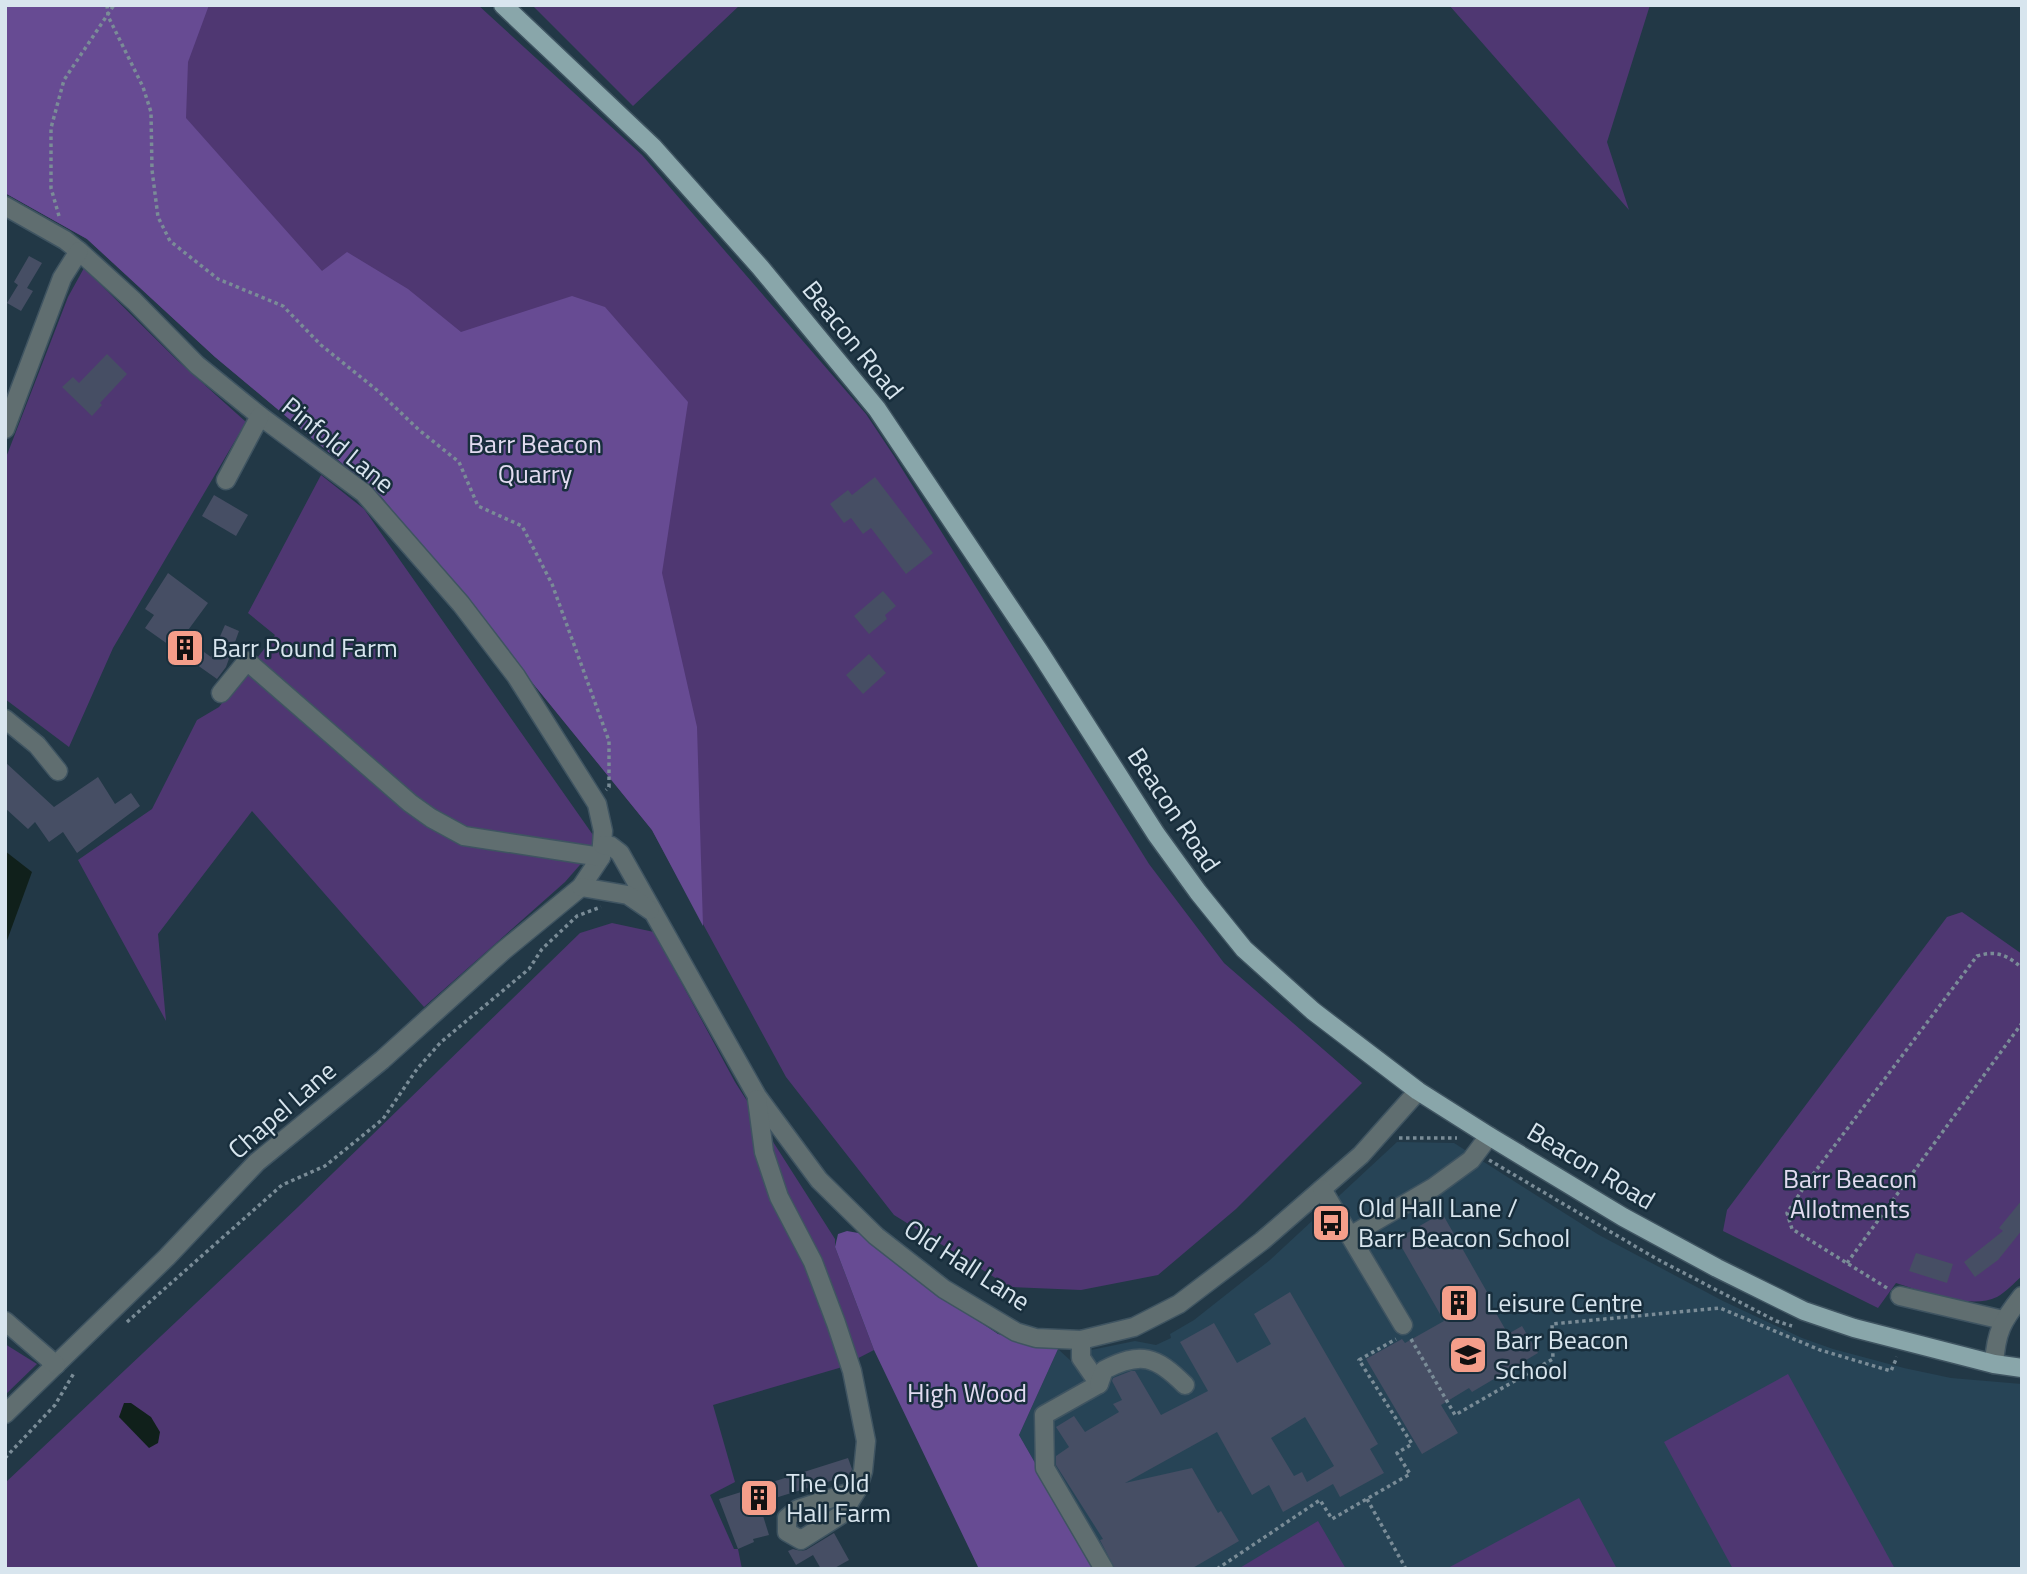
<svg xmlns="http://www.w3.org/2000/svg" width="2027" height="1574" viewBox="0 0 2027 1574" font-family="'Titillium Web',sans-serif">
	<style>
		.built { fill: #274456 }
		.green { fill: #4f3772 }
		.forest { fill: #674b93 }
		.water { fill: #10201b }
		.building { fill: #464e64; fill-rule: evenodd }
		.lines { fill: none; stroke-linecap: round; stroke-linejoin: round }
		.minor-casing { stroke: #3f5461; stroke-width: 21 }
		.major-casing { stroke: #3f5461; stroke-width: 21 }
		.path { stroke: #7a8c97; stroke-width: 3.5; stroke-dasharray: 3.5 3.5; stroke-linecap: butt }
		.minor { stroke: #606e70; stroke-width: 18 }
		.major { stroke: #89a6aa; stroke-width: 18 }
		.labels { text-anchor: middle; stroke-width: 5; stroke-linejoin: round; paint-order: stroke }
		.street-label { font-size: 26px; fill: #d8e5ee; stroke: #182e3c }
		.park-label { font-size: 26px; fill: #e2dbf0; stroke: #182e3c }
		.poi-label { font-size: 26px; fill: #d8e5ee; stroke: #182e3c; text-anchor: start }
	</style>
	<rect width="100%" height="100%" fill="#223846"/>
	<path class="built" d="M 1397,1142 L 1454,1143 L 1599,1235 L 1723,1301 L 1802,1338 L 1833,1349 L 1904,1368 L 1951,1378 L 2022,1384 L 2022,1569 L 1096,1569 L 1019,1435 L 1058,1349 L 1071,1361 L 1081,1358 L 1086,1351 L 1135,1341 L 1156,1345 L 1171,1338 L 1170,1334 L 1194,1320 L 1270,1260 Z"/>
	<g class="green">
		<path d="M 5,5 L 478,5 L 642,155 L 866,414 L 894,456 L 1149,864 L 1224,963 L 1362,1083 L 1236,1209 L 1158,1275 L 1081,1290 L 1010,1287 L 894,1215 L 786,1077 L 652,830 L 380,495 L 215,357 L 87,239 L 5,193 Z"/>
		<path d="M 532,5 L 740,5 L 633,106 Z"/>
		<path d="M 1449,5 L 1650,5 L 1607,142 L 1629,210 Z"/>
		<path d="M 84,268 L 178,361 L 246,422 L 113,648 L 69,747 L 5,699 L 5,460 L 68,297 Z"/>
		<path d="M 321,475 L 364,509 L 593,835 L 593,850 L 565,882 L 424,1007 L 252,811 L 158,934 L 166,1021 L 78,860 L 152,809 L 197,720 L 219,707 L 275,635 L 248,613 Z"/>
		<path d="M 1962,912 L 2022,954 L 2022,1276 C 2014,1283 2006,1292 1997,1297 C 1970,1310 1922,1291 1896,1283 L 1878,1308 L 1723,1231 L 1727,1210 L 1947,917 Z"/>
		<path d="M 612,923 L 654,932 L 735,1082 L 835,1239 L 835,1247 L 874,1350 L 839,1368 L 713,1405 L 735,1482 L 710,1495 L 734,1549 L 738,1549 L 742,1569 L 5,1569 L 5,1483 L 298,1207 L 580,933 Z"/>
		<path d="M 5,1344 L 37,1364 L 5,1395 Z"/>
		<path d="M 1788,1374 L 1895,1569 L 1733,1569 L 1664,1442 Z"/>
		<path d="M 1579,1498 L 1617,1569 L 1446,1569 Z"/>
		<path d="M 1318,1521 L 1346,1569 L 1238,1569 Z"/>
	</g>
	<g class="forest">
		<path d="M 5,5 L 209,5 L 188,62 L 186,118 L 322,271 L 347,252 L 408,289 L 461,332 L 572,296 L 605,307 L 688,402 L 662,573 L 697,727 L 703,926 L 652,830 L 380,495 L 215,357 L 87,239 L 5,193 Z"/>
		<path d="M 847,1231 L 864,1234 L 925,1285 L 998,1334 L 1058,1349 L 1019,1435 L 1096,1569 L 979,1569 L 874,1350 L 835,1247 L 838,1234 Z"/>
	</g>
	<g class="water">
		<path d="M 5,851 L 32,872 L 5,946 Z"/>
		<path d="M 124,1403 L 131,1403 L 151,1417 L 160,1432 L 158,1443 L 149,1448 L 119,1417 Z"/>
	</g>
	<g class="building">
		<path d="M 29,256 L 42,263 L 27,288 L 33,291 L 21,311 L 7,303 L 18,285 L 14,282 Z"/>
		<path d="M 107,354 L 127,374 L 100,403 L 102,405 L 92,416 L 62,387 L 73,377 L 79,383 Z"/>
		<path d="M 875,477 L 933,553 L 906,574 L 871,528 L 863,534 L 851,518 L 844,523 L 830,504 L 848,490 L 852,495 Z"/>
		<path d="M 214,495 L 248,515 L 236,536 L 202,516 Z"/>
		<path d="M 168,573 L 208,603 L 183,637 L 211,657 L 225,625 L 239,631 L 226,667 L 217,679 L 145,628 L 154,615 L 145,609 Z"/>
		<path d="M 883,591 L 896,606 L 885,615 L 887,619 L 869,634 L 854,616 Z"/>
		<path d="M 869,654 L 886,673 L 863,694 L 846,675 Z"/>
		<path d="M 5,762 L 54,807 L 98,777 L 115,804 L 131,793 L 140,806 L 77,853 L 63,832 L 49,842 L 35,822 L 28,829 L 5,808 Z"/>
		<path d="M 2022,1200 L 2022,1230 L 1998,1260 L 1975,1277 L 1964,1262 L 2003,1231 L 1999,1228 Z"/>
		<path d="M 1442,1213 L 1491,1299 L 1489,1301 L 1508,1334 L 1522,1326 L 1538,1353 L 1472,1392 L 1469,1388 L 1441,1405 L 1458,1433 L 1422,1454 L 1366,1359 L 1402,1339 L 1405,1343 L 1444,1321 L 1397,1239 Z"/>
		<path d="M 1916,1253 L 1953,1264 L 1947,1283 L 1909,1271 Z"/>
		<path d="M 1290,1292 L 1378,1444 L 1370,1449 L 1384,1473 L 1340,1497 L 1333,1484 L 1283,1512 L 1269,1485 L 1252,1495 L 1217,1432 L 1125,1483 L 1192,1468 L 1218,1513 L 1221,1511 L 1239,1541 L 1191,1569 L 1115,1569 L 1100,1540 L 1103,1539 L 1056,1465 L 1056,1456 L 1069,1447 L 1056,1427 L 1074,1416 L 1085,1432 L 1119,1412 L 1113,1404 L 1122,1400 L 1112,1381 L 1113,1378 L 1131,1371 L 1135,1371 L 1161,1415 L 1208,1391 L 1180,1342 L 1214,1323 L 1237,1363 L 1271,1344 L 1254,1314 ZM 1305,1417 L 1334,1466 L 1307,1482 L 1302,1472 L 1294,1476 L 1271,1438 Z"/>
		<path d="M 848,1458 L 852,1469 L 850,1475 L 759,1503 L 769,1535 L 753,1539 L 754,1542 L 738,1549 L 719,1499 Z"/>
		<path d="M 834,1533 L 849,1560 L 833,1569 L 821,1569 L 813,1555 L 796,1565 L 788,1551 L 793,1549 L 801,1551 L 806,1550 Z"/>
	</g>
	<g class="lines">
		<defs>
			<g id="minor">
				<path d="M 5,206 L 65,240 L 79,251 L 134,301 L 197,365 L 260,416 L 364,493 L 461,604 L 516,676 L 597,804 L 603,831 L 601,857 L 581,887 L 503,951 L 382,1060 L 257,1162 L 167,1257 L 5,1414"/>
				<path d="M 5,429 L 62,278 L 79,251"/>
				<path d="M 226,480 L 260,416"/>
				<path d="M 221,693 L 247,661 L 410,803 L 431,818 L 464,836 L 601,857"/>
				<path d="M 5,719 L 37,745 L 58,771"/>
				<path d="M 603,845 L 611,846 L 620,853 L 757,1096 L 819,1180 L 876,1236 L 944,1289 L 1016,1332 L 1036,1338 L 1081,1340 L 1134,1327 L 1179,1304 L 1262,1241 L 1361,1155 L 1418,1091"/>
				<path d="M 581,887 L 628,895 L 650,910"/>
				<path d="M 757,1099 L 764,1152 L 779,1197 L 813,1262 L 836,1323 L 852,1371 L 866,1441 L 863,1471 L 857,1490 L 842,1514 L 801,1540 L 787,1532 L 787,1518 L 798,1509 L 857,1490"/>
				<path d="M 1322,1189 L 1403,1325"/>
				<path d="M 1350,1236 L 1434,1187 L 1471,1160 L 1489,1136"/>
				<path d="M 1900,1296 L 2003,1320"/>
				<path d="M 5,1321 L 56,1365"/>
				<path d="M 1081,1340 L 1081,1358 L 1099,1384 L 1044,1415 L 1045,1468 L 1104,1569"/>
				<path d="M 1994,1364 C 1996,1332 2002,1321 2022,1296"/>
				<path d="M 1099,1384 L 1104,1370 C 1141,1351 1156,1356 1185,1385"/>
			</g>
			<path id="major" d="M 503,5 L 653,147 L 760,267 L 877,409 L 1039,651 L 1156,834 L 1198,892 L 1244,949 L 1313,1011 L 1418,1091 L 1489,1136 L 1623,1217 L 1717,1268 L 1804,1311 L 1854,1328 L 1994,1364 L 2022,1368"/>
		</defs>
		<use href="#minor" class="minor-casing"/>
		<use href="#major" class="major-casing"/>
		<g class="path">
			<path d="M 107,5 L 108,16 L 143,87 L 151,112 L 152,170 L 158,217 L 170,241 L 218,279 L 283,306 L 321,345 L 378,391 L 419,430 L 459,462 L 478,506 L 522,526 L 552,584 L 609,741 L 609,787 L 606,790"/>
			<path d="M 59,216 L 51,188 L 51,128 L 64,80 L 114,5"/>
			<path d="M 1399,1138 L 1457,1138"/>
			<path d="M 1489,1160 L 1655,1258 L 1776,1321 L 1792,1326"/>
			<path d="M 1847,1263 L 2022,1023"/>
			<path d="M 1887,1288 L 1792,1229 L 1787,1213 L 1808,1181 L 1977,956 C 1997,950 2007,955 2022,968"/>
			<path d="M 127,1322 L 282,1185 L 325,1166 L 383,1119 L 417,1069 L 441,1042 L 529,969 L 542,949 L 577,916 L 601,907"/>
			<path d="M 1411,1339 L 1455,1415 L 1553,1359 L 1552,1324 L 1720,1308 L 1820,1350 L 1891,1371 L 1897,1357"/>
			<path d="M 5,1458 L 55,1405 L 74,1373"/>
			<path d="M 1367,1499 L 1406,1569"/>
			<path d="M 1217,1569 L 1320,1500 L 1332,1519 L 1410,1474 L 1397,1453 L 1412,1444 L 1359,1360 L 1396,1339"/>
		</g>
		<use href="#minor" class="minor"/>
		<use href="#major" class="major"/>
	</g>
	<defs>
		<symbol id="building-square" viewBox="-11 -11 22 22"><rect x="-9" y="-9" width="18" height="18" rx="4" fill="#f49e8a" stroke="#182e3c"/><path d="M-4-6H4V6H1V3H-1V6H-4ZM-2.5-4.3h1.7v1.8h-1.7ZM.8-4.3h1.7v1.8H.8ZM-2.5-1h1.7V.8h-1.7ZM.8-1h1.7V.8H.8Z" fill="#111"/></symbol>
		<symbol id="bus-square" viewBox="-11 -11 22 22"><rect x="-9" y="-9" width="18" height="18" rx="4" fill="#f49e8a" stroke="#182e3c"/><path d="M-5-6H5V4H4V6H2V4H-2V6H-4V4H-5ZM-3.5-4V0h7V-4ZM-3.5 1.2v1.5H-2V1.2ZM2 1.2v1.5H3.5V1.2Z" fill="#111"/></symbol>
		<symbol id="school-square" viewBox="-11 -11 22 22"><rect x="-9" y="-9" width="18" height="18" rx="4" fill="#f49e8a" stroke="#182e3c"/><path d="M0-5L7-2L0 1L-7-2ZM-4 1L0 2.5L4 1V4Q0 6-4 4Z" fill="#111"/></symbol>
	</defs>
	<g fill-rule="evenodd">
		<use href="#building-square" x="163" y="626" width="44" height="44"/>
		<use href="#bus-square" x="1309" y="1201" width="44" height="44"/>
		<use href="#building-square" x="1437" y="1281" width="44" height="44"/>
		<use href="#school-square" x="1446" y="1333" width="44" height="44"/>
		<use href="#building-square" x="737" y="1476" width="44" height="44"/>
	</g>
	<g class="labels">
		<g class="street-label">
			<text transform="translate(853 340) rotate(51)" y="9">Beacon Road</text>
			<text transform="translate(338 445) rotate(39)" y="9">Pinfold Lane</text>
			<text transform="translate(1174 810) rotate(56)" y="9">Beacon Road</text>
			<text transform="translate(282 1110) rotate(-41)" y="9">Chapel Lane</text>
			<text transform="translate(1591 1166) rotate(31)" y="9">Beacon Road</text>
			<text transform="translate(967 1265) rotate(33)" y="9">Old Hall Lane</text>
		</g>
		<g class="park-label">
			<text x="535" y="453">Barr Beacon<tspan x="535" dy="30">Quarry</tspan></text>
			<text x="1850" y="1188">Barr Beacon<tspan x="1850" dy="30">Allotments</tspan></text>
			<text x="967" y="1402">High Wood</text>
		</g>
		<g class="poi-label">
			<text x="212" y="657">Barr Pound Farm</text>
			<text x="1358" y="1217">Old Hall Lane /<tspan x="1358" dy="30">Barr Beacon School</tspan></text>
			<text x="1486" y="1312">Leisure Centre</text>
			<text x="1495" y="1349">Barr Beacon<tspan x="1495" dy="30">School</tspan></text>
			<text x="786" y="1492">The Old<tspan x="786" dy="30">Hall Farm</tspan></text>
		</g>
	</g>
	<rect width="2027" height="1574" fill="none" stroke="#d8e5ee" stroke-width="14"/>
</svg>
